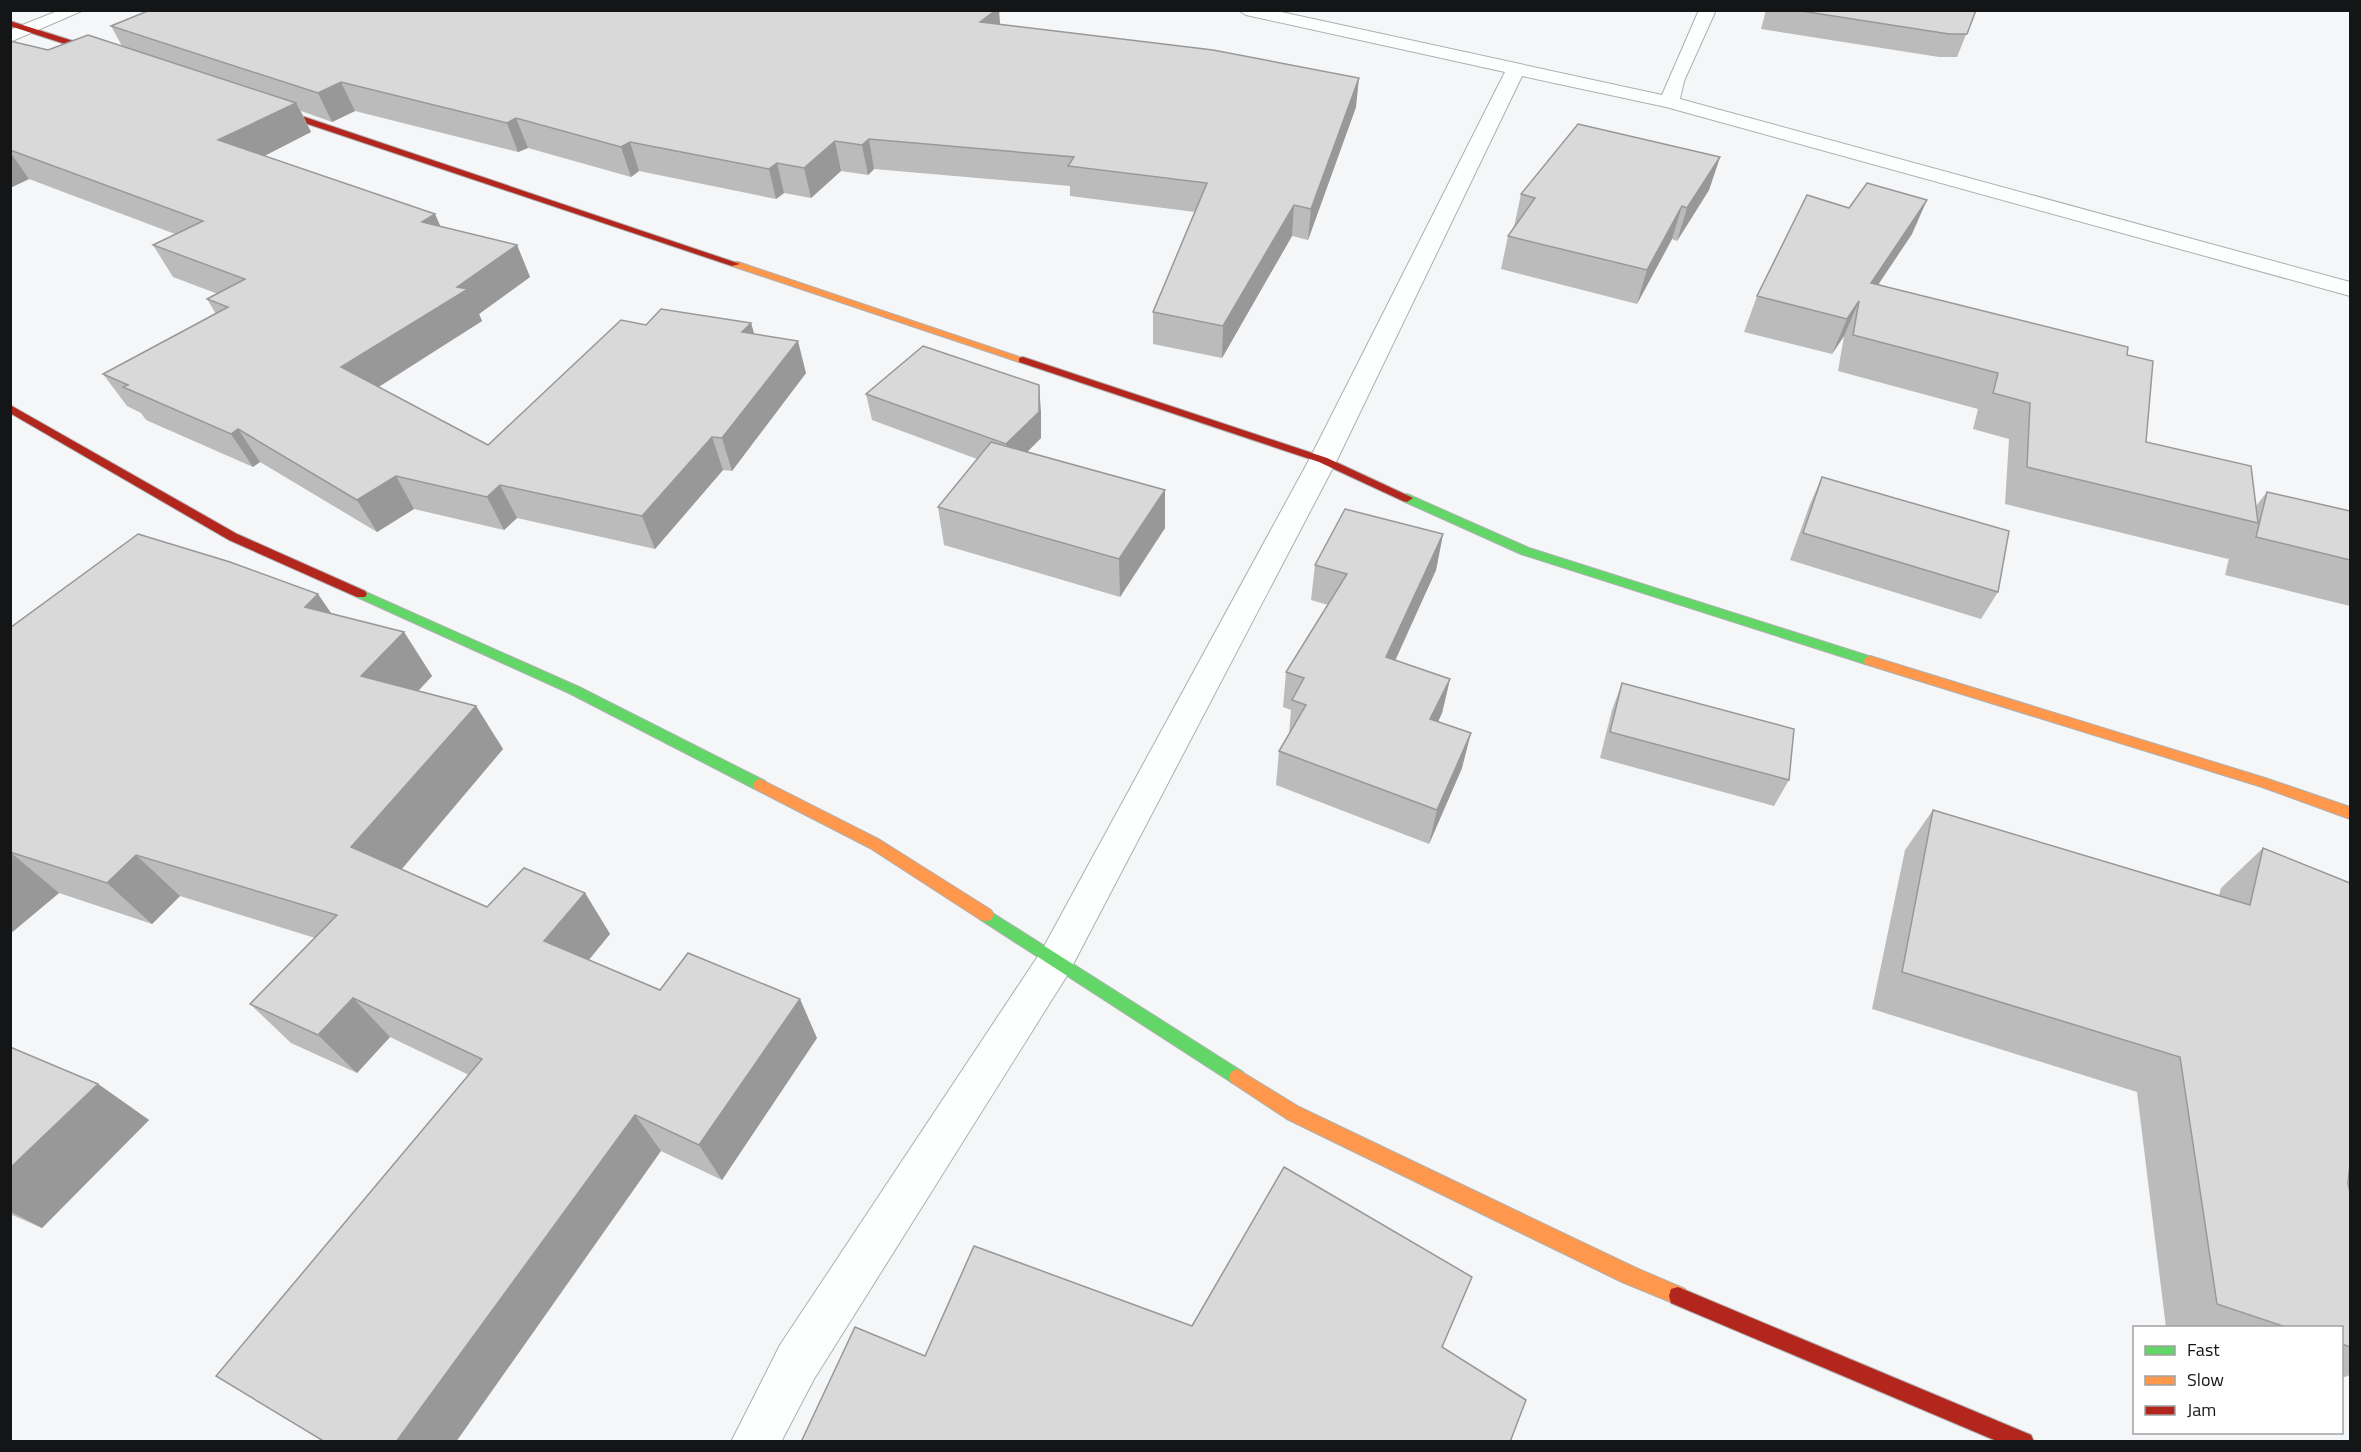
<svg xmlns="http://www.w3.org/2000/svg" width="2361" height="1452" viewBox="0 0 2361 1452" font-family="'Titillium Web',sans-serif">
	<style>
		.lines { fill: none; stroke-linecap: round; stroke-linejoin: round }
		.street-casing { stroke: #aeb0b0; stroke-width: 2 }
		.fast-casing { stroke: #aeb0b0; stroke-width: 2 }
		.slow-casing { stroke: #aeb0b0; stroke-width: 2 }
		.jam-casing { stroke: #aeb0b0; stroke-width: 2 }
		.street { fill: #fdfefe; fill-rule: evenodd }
		.fast { fill: #63d668; fill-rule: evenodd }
		.slow { fill: #ff974d; fill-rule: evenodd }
		.jam { fill: #b3261e; fill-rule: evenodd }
		.wall { fill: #bbb }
		.shaded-wall { fill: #989899 }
		.building { fill: #d9d9da; stroke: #989899; stroke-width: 1.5 }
	</style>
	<rect width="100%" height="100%" fill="#f4f6f8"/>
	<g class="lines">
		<defs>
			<g id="street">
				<path d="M 60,10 L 84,10 L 10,42 L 10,30 Z"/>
				<path d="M 1238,10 L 1272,10 L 1662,95 L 1699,10 L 1716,10 L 1684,81 L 1680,99 L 2350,282 L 2350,296 L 1666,107 L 1522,76 L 1337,460 L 1068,974 L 814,1379 L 781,1442 L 731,1442 L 780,1345 L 1042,950 L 1309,460 L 1505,72 L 1246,15 Z"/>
			</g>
			<g id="fast">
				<path d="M 1407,494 L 1529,548 L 1875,658 L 1876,661 L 1875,664 L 1865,664 L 1521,554 L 1403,501 L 1401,498 Z"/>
				<path d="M 361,590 L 579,687 L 765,781 L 767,785 L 765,789 L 755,789 L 569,693 L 357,597 L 355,594 L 357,591 Z"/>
				<path d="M 986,909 L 1243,1072 L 1245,1077 L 1243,1082 L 1237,1085 L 1231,1082 L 981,920 L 978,915 L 981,910 Z"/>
			</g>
			<g id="slow">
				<path d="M 732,262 L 738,262 L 1028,360 L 1027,362 L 1019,362 L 732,266 Z"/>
				<path d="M 1870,656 L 2265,778 L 2350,807 L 2350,819 L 2262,787 L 1865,664 L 1864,661 L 1865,658 Z"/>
				<path d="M 760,779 L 880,840 L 991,910 L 994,915 L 991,920 L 986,921 L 981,920 L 870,848 L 755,789 L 753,785 L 755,781 Z"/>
				<path d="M 1237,1069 L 1299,1107 L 1636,1268 L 1685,1289 L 1687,1296 L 1685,1303 L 1678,1305 L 1622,1282 L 1287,1119 L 1231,1082 L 1229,1077 L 1231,1072 Z"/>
			</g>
			<g id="jam">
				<path d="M 10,21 L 114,54 L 115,56 L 108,58 L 10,26 Z"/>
				<path d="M 260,104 L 266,104 L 740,264 L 732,266 L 260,108 Z"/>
				<path d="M 1023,357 L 1327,458 L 1413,498 L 1407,502 L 1403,501 L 1319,462 L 1019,362 L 1019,358 Z"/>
				<path d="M 10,405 L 237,534 L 365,591 L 367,594 L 365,597 L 357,597 L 229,540 L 10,413 Z"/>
				<path d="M 1678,1287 L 2031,1435 L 2034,1442 L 1999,1442 L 1671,1303 L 1669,1296 L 1671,1289 Z"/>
			</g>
		</defs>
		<use href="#street" class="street-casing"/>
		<use href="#fast" class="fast-casing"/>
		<use href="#slow" class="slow-casing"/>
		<use href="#jam" class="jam-casing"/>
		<use href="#street" class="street"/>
		<use href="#fast" class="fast"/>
		<use href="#slow" class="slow"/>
		<use href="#jam" class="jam"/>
	</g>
	<g class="wall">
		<path d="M 1766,10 L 1976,10 L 1957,57 L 1939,57 L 1761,29 Z"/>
		<path d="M 1000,25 L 1356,107 L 1308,240 L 1292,236 L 1222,358 L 1153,344 L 1153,312 L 1195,212 L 1070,196 L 1070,186 L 874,169 L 868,175 L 841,171 L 811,198 L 784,193 L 776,199 L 639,171 L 631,177 L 528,148 L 518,152 L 355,111 L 332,122 L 301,111 L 311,132 L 264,156 L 435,214 L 440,226 L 517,245 L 530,277 L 479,314 L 482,321 L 379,387 L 488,445 L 646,325 L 751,323 L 754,334 L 806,373 L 732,471 L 723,470 L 655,549 L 517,518 L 504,530 L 414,509 L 377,532 L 260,462 L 253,467 L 146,420 L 141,413 L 127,406 L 103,374 L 216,314 L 207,299 L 218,294 L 173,277 L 153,245 L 175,234 L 29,179 L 10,188 L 10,41 L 48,50 L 122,46 L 111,26 Z"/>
		<path d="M 1720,157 L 1709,190 L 1677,241 L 1672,239 L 1637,304 L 1501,269 L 1508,236 L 1514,227 L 1521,194 Z"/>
		<path d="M 1912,234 L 1878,284 L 2127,355 L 2146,442 L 2256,506 L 2267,492 L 2350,511 L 2350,606 L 2225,575 L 2229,558 L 2228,559 L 2005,504 L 2009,439 L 1973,429 L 1978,409 L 1838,371 L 1844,336 L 1832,354 L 1744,332 L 1757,296 Z"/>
		<path d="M 866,394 L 1041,412 L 1041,438 L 1027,452 L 1165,528 L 1120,597 L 944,545 L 938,507 L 977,459 L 872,420 Z"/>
		<path d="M 1822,477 L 1998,592 L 1981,619 L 1790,560 L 1810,504 Z"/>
		<path d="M 1443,534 L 1436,570 L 1395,660 L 1450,679 L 1442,713 L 1438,722 L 1462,768 L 1429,844 L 1276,785 L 1279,751 L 1289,735 L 1291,710 L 1283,707 L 1286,672 L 1328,605 L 1311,600 L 1315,565 Z"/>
		<path d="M 331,614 L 404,632 L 432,676 L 418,691 L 476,706 L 503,749 L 401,869 L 487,907 L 585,893 L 610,934 L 589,960 L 660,990 L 817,1038 L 722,1180 L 661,1151 L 469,1075 L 390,1037 L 357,1073 L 291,1043 L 250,1004 L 315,938 L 180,896 L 152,924 L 59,893 L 10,934 L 10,628 Z"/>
		<path d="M 1622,683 L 1789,780 L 1774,806 L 1600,758 L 1612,710 Z"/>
		<path d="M 1933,810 L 2219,895 L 2221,888 L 2263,848 L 2350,1193 L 2350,1375 L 2342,1378 L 2342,1328 L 2166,1328 L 2137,1092 L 1872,1009 L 1905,850 Z"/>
		<path d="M 10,1047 L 98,1084 L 149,1120 L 42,1228 L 10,1214 Z"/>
	</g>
	<g class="shaded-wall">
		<path d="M 996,10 L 999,10 L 1001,36 L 980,22 Z"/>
		<path d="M 1359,78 L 1356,107 L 1308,240 L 1311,209 Z"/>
		<path d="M 341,82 L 355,111 L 332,122 L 318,93 Z"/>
		<path d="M 296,103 L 311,132 L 235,171 L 218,140 Z"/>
		<path d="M 516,118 L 528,148 L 518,152 L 507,123 Z"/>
		<path d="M 869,139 L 874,169 L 868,175 L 862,145 Z"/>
		<path d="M 835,141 L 841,171 L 811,198 L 804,168 Z"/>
		<path d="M 630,142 L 639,171 L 631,177 L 621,147 Z"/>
		<path d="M 10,152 L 29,179 L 10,188 Z"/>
		<path d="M 1720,157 L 1709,190 L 1677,241 L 1687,208 Z"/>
		<path d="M 777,163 L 784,193 L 776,199 L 769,169 Z"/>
		<path d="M 1927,200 L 1912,234 L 1856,318 L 1871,283 Z"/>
		<path d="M 1294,205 L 1292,236 L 1222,358 L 1223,326 Z"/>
		<path d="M 1682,206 L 1672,239 L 1637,304 L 1647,270 Z"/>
		<path d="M 435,214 L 449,246 L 422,222 Z"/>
		<path d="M 517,245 L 530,277 L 479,314 L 482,321 L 359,399 L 341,367 Z"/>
		<path d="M 1859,301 L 1844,336 L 1832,354 L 1847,319 Z"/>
		<path d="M 751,323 L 760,355 L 742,332 Z"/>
		<path d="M 798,341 L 806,373 L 732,471 L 722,438 Z"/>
		<path d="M 1039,385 L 1041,412 L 1041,438 L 1009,470 L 1006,444 Z"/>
		<path d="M 238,429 L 260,462 L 253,467 L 231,434 Z"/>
		<path d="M 712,437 L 723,470 L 655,549 L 642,516 Z"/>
		<path d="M 396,476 L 414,509 L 377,532 L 357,500 Z"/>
		<path d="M 500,485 L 517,518 L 504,530 L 487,497 Z"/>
		<path d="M 1165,490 L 1165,528 L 1120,597 L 1119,559 Z"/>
		<path d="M 1443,534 L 1436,570 L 1381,692 L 1386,657 Z"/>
		<path d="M 318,594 L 349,639 L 305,607 Z"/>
		<path d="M 404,632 L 432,676 L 391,720 L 361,676 Z"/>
		<path d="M 1450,679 L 1442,713 L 1423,754 L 1430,719 Z"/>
		<path d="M 476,706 L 503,749 L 385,889 L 351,847 Z"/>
		<path d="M 1471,733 L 1462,768 L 1429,844 L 1437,810 Z"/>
		<path d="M 10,852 L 59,893 L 10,934 Z"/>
		<path d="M 136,855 L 180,896 L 152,924 L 107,883 Z"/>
		<path d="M 585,893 L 610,934 L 571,981 L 544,941 Z"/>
		<path d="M 353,998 L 390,1037 L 357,1073 L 318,1035 Z"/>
		<path d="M 800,999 L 817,1038 L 722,1180 L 699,1145 Z"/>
		<path d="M 98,1084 L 149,1120 L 42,1228 L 10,1211 L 10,1168 Z"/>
		<path d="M 635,1115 L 661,1151 L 456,1442 L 396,1442 Z"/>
	</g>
	<g class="building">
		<path d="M 150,10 L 996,10 L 980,22 L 1213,50 L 1359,78 L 1311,209 L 1294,205 L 1223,326 L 1153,312 L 1207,183 L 1068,166 L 1074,157 L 869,139 L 862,145 L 835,141 L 804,168 L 777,163 L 769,169 L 630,142 L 621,147 L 516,118 L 507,123 L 341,82 L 318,93 L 111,26 Z"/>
		<path d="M 1795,10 L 1976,10 L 1967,34 L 1949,34 Z"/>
		<path d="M 88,35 L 296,103 L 218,140 L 435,214 L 422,222 L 517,245 L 457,287 L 468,289 L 341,367 L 488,445 L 621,320 L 646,325 L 661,309 L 751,323 L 742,332 L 798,341 L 722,438 L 712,437 L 642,516 L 500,485 L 487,497 L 396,476 L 357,500 L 238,429 L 231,434 L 123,387 L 128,385 L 103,374 L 228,307 L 207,299 L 245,279 L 153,245 L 203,221 L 10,150 L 10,41 L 48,50 Z"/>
		<path d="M 1578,124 L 1720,157 L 1687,208 L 1682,206 L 1647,270 L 1508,236 L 1535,198 L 1521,194 Z"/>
		<path d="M 1867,183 L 1927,200 L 1871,283 L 2128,347 L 2127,355 L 2153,361 L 2146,442 L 2251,466 L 2258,523 L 2027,467 L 2030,403 L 1993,393 L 1998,373 L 1853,335 L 1859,301 L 1847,319 L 1757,296 L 1807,195 L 1849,208 Z"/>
		<path d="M 923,346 L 1039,385 L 1039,412 L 1006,444 L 866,394 Z"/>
		<path d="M 991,442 L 1165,490 L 1119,559 L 938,507 Z"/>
		<path d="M 1822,477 L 2009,531 L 1998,592 L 1803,533 Z"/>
		<path d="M 2267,492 L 2350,511 L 2350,560 L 2256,537 Z"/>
		<path d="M 1345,509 L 1443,534 L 1386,657 L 1450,679 L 1430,719 L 1471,733 L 1437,810 L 1279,751 L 1306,705 L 1292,700 L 1304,678 L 1286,672 L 1347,574 L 1315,565 Z"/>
		<path d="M 138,534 L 230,562 L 318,594 L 305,607 L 404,632 L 361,676 L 476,706 L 351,847 L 487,907 L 524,868 L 585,893 L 544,941 L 660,990 L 688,953 L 800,999 L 699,1145 L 635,1115 L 396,1442 L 325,1442 L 216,1376 L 482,1059 L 353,998 L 318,1035 L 250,1004 L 337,915 L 136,855 L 107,883 L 10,852 L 10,628 Z"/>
		<path d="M 1622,683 L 1794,729 L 1789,780 L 1610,732 Z"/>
		<path d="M 1933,810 L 2250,905 L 2263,848 L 2350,883 L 2350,1163 L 2348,1183 L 2350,1193 L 2350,1347 L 2342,1344 L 2342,1328 L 2289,1328 L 2217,1304 L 2180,1057 L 1902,972 Z"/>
		<path d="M 10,1047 L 98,1084 L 10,1168 Z"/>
		<path d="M 1284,1167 L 1472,1277 L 1442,1347 L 1526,1400 L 1510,1442 L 801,1442 L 855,1327 L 925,1356 L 974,1246 L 1192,1326 Z"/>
	</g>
	<rect width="2361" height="1452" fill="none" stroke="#141516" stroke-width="24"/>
	<rect x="2133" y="1326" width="210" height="108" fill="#ffffff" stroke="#a1a1a2" stroke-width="1.5"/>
	<rect x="2145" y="1346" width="30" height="9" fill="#63d668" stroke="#a1a1a2" stroke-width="1.5"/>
	<text x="2187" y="1356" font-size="18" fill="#141516">Fast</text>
	<rect x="2145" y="1376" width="30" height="9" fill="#ff974d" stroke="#a1a1a2" stroke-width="1.5"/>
	<text x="2187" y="1386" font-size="18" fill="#141516">Slow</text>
	<rect x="2145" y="1406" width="30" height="9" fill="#b3261e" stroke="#a1a1a2" stroke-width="1.5"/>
	<text x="2187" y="1416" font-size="18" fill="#141516">Jam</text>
</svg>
